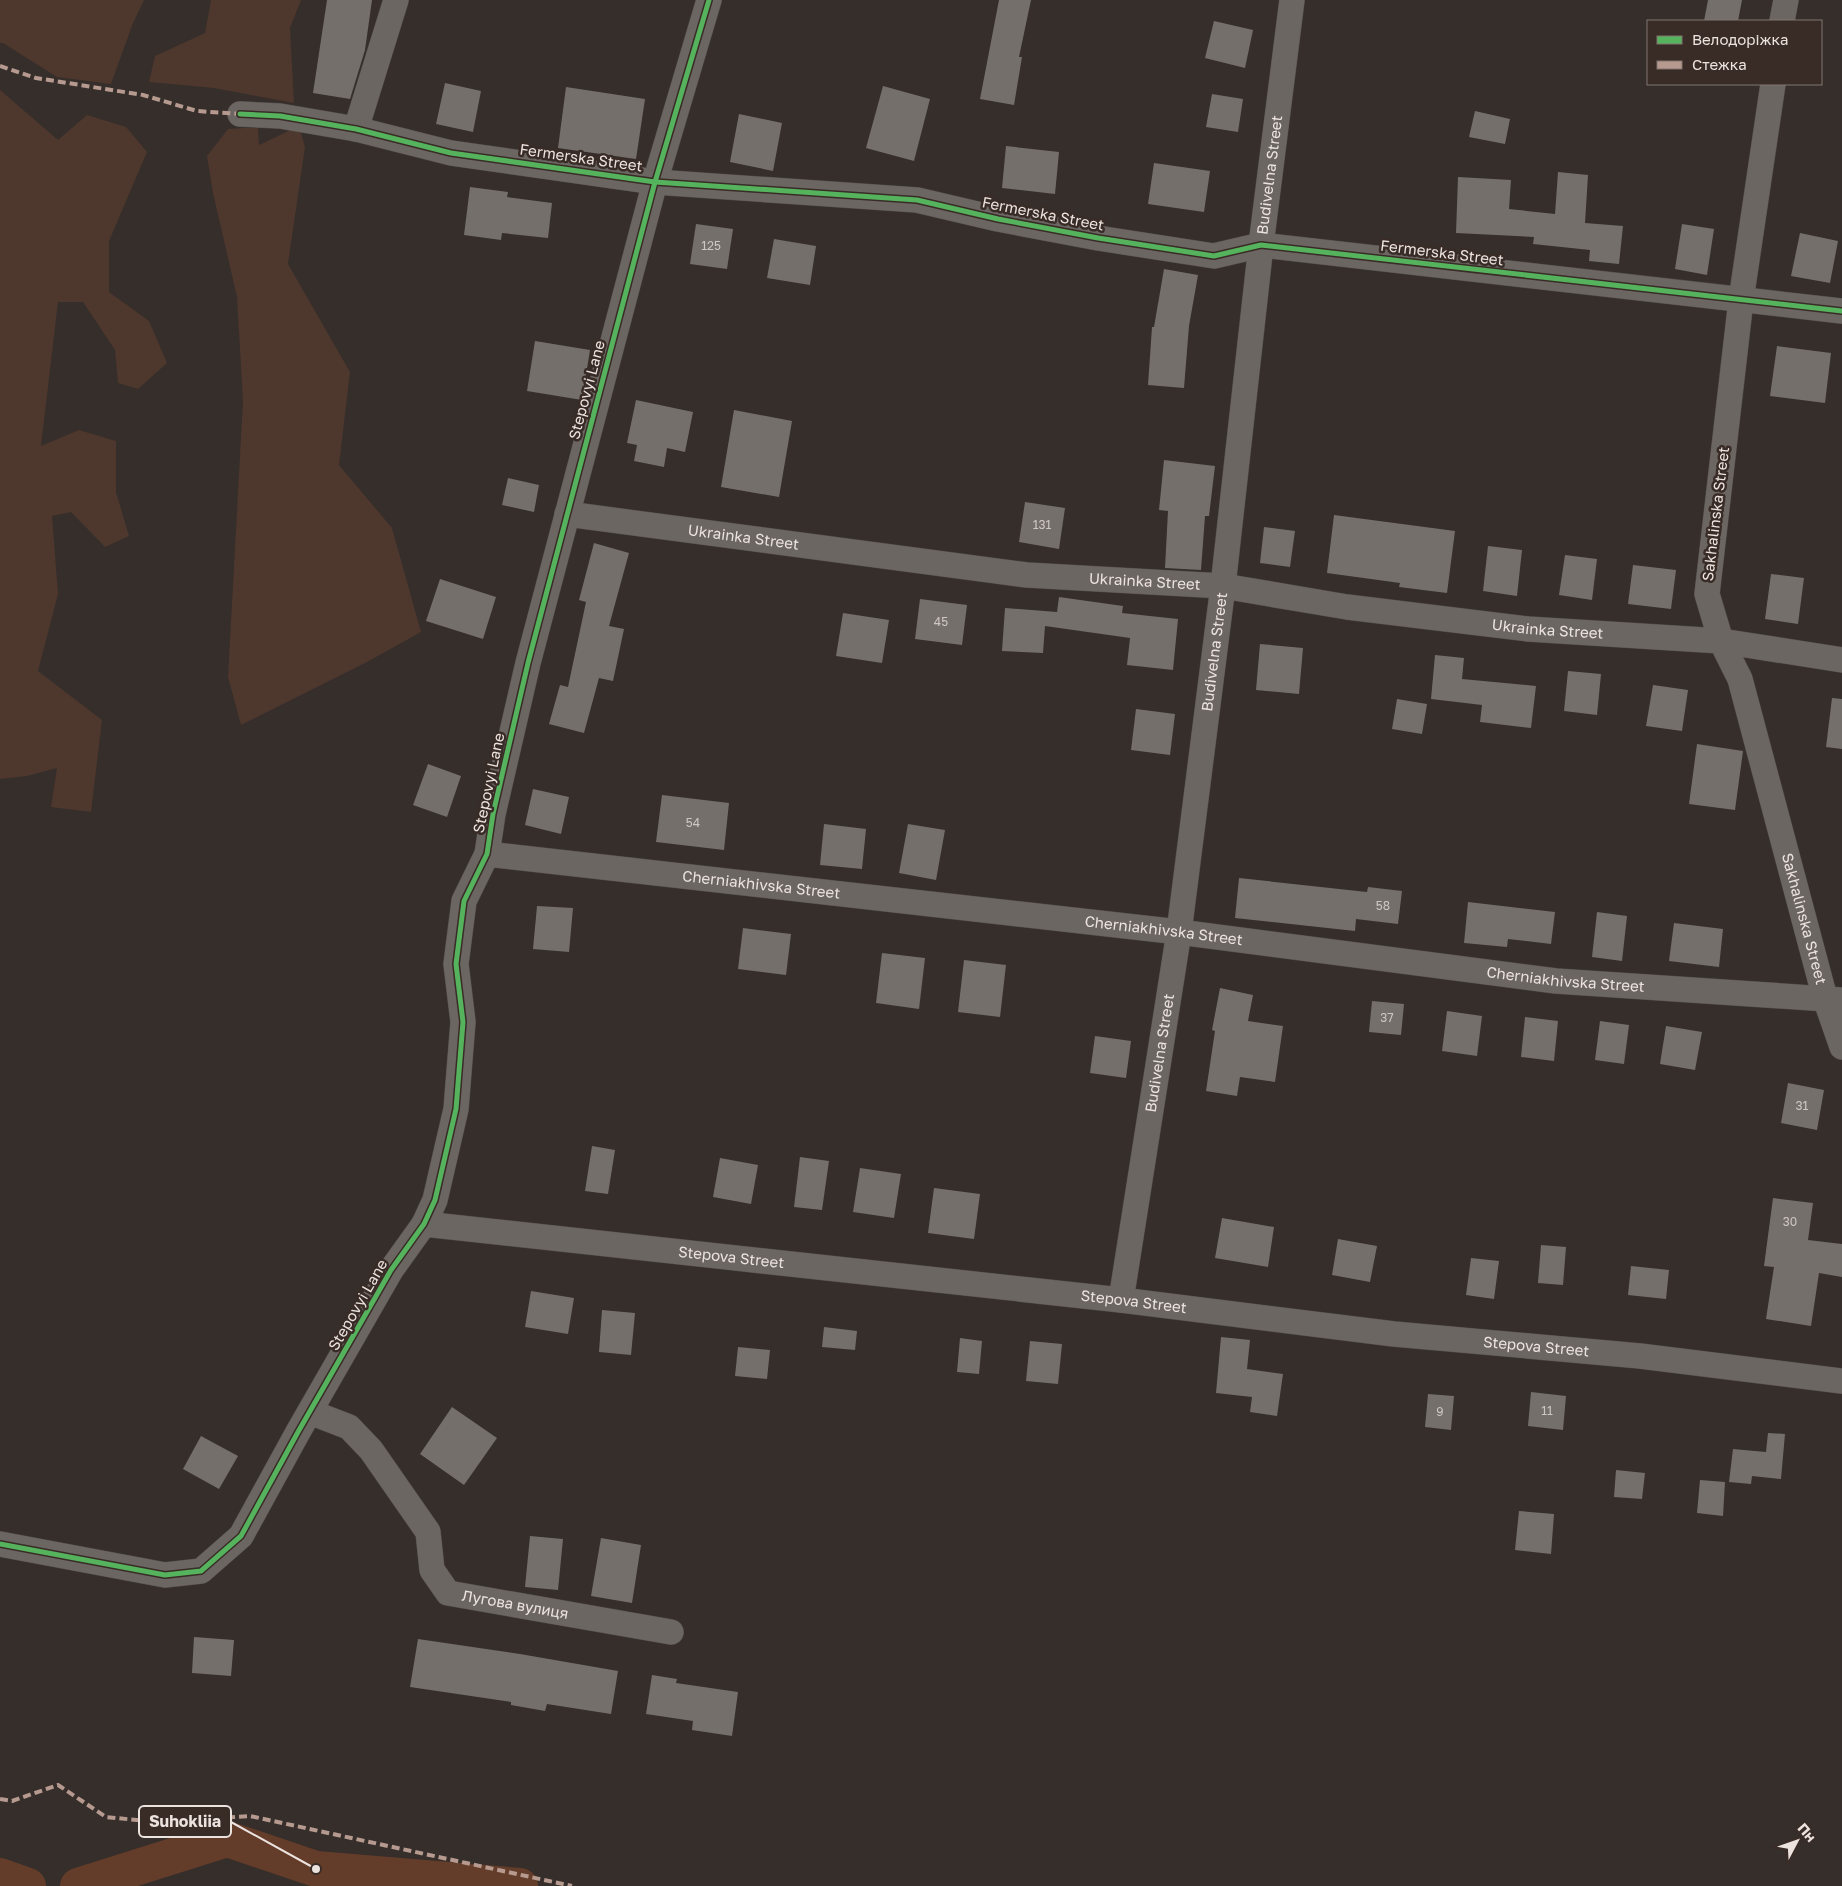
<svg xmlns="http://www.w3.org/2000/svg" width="1842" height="1886" viewBox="0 0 1842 1886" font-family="'Golos Text',sans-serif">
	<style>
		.green { fill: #4e372d }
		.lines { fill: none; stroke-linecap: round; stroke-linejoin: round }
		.river { stroke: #643d2a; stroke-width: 36 }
		.building { fill: #756f6c }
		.minor-casing { stroke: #524c49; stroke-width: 26 }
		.minor { stroke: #6c6663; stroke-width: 25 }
		.quiet { stroke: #b69a8f; stroke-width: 4; stroke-dasharray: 8 4; stroke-linecap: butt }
		.cycleway-casing { stroke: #392c27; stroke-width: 8 }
		.cycleway { stroke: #56b35d; stroke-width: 5 }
		.labels { text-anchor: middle; stroke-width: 5; stroke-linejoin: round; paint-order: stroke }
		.number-label { font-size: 12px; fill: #cec6c2 }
		.street-label { font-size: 15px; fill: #ece3df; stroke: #392c27 }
		.leader { fill: none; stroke: #ece3df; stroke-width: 2 }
		.callout-dot { fill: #ece3df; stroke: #392c27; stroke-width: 2 }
		.callout { fill: #392c27; stroke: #ece3df; stroke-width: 2 }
		.callout-label { font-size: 16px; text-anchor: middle; font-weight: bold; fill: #ece3df }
	</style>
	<rect width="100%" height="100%" fill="#352e2b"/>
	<g class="green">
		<path d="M 0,0 L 144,0 L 133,23 L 111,84 L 57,77 L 3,43 L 0,43 Z"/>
		<path d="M 211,0 L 301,0 L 290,28 L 294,103 L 214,88 L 149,82 L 155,56 L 205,33 Z"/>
		<path d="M 0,90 L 58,140 L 87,115 L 126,127 L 147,152 L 109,241 L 109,292 L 149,321 L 167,363 L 138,389 L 118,383 L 115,350 L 83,302 L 58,302 L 41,446 L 79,430 L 116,441 L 116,492 L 129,536 L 105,547 L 71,512 L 52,516 L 58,594 L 38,671 L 102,720 L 91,812 L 51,807 L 57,768 L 27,776 L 0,779 Z"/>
		<path d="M 299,126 L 305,147 L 288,264 L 350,372 L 339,465 L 392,528 L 421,632 L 367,662 L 241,725 L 228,677 L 243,401 L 237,297 L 213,193 L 207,156 L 228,129 L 258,127 L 259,145 Z"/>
	</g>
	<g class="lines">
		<g class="river">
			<path d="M 0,1876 L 28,1886"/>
			<path d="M 78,1886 L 227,1839 L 316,1869 L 520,1886"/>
		</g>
	</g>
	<g class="building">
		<path d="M 327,0 L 372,0 L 365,50 L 350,99 L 313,93 Z"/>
		<path d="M 999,0 L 1031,0 L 1019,57 L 1022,57 L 1014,105 L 980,99 Z"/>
		<path d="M 1708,0 L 1742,0 L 1738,21 L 1704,21 Z"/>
		<path d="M 1214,21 L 1253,30 L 1245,68 L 1205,58 Z"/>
		<path d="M 445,83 L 481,91 L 473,132 L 436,124 Z"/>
		<path d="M 883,86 L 930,99 L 914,161 L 866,148 Z"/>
		<path d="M 566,87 L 645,99 L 636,159 L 558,148 Z"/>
		<path d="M 1212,94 L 1243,99 L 1238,132 L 1206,127 Z"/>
		<path d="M 1475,111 L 1510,119 L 1505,144 L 1469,137 Z"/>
		<path d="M 739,114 L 782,123 L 773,171 L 730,162 Z"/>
		<path d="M 1006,146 L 1059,152 L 1055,194 L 1002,188 Z"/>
		<path d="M 1154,163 L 1210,171 L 1204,212 L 1148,204 Z"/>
		<path d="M 1558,172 L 1588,175 L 1585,223 L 1623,226 L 1619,264 L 1589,261 L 1590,250 L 1533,244 L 1534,237 L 1456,233 L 1458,177 L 1511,180 L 1509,209 L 1555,214 Z"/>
		<path d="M 470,187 L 508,192 L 507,197 L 552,203 L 548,238 L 502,233 L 501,240 L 464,235 Z"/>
		<path d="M 696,224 L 733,229 L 727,269 L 690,264 Z"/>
		<path d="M 1682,224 L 1714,229 L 1707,275 L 1675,269 Z"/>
		<path d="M 1800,233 L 1838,241 L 1830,283 L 1791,276 Z"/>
		<path d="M 774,239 L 816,246 L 810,285 L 767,278 Z"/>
		<path d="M 1164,269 L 1198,275 L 1189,326 L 1184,388 L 1148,385 L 1152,327 L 1154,327 Z"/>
		<path d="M 535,341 L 590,350 L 582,400 L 527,391 Z"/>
		<path d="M 1777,346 L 1831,353 L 1825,403 L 1770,396 Z"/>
		<path d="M 636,400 L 693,412 L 685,452 L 667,448 L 664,467 L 634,461 L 637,445 L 627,443 Z"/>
		<path d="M 734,410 L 792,421 L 779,497 L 721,487 Z"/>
		<path d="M 1164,460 L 1215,466 L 1209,516 L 1205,516 L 1201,570 L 1165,568 L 1168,511 L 1159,510 Z"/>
		<path d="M 508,478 L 539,485 L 534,512 L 502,505 Z"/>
		<path d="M 1025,502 L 1065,508 L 1059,549 L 1019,542 Z"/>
		<path d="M 1334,515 L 1455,531 L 1447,593 L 1399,587 L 1400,583 L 1327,573 Z"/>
		<path d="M 1264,527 L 1295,531 L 1290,567 L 1260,563 Z"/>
		<path d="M 594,543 L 629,553 L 609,626 L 624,629 L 613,681 L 599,678 L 584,733 L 549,724 L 560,685 L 568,687 L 586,602 L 579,600 Z"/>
		<path d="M 1488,546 L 1522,550 L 1517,596 L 1483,591 Z"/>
		<path d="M 1565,555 L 1597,559 L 1592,600 L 1559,595 Z"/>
		<path d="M 1633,565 L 1676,570 L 1671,609 L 1628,604 Z"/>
		<path d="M 1771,574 L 1804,578 L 1798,624 L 1765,619 Z"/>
		<path d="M 440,579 L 496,597 L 483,639 L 426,621 Z"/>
		<path d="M 1059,597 L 1123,606 L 1122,613 L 1178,619 L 1173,670 L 1127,665 L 1130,638 L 1045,626 L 1043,653 L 1002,651 L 1005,608 L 1057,612 Z"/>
		<path d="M 920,599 L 967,605 L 962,645 L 915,639 Z"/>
		<path d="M 843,613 L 889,620 L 882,663 L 836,656 Z"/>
		<path d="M 1260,644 L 1303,648 L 1299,694 L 1256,690 Z"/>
		<path d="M 1435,655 L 1464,658 L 1462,679 L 1536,686 L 1531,728 L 1480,722 L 1482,705 L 1431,699 Z"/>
		<path d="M 1568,671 L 1601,674 L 1597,715 L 1564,711 Z"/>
		<path d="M 1653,685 L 1688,690 L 1682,731 L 1646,726 Z"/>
		<path d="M 1832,698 L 1842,699 L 1842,749 L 1826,747 Z"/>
		<path d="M 1397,699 L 1427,704 L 1422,734 L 1392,729 Z"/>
		<path d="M 1136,709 L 1175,714 L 1170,755 L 1131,750 Z"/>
		<path d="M 1697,744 L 1743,751 L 1735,810 L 1689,804 Z"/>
		<path d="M 428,764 L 461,776 L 447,817 L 413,805 Z"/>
		<path d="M 533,789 L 569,797 L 561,834 L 525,825 Z"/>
		<path d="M 662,795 L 729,803 L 724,850 L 656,842 Z"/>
		<path d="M 824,824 L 866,829 L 862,869 L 820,865 Z"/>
		<path d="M 908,824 L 945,830 L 936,880 L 899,873 Z"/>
		<path d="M 1239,878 L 1367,892 L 1368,887 L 1402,891 L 1398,924 L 1356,919 L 1355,931 L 1235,918 Z"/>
		<path d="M 1468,902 L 1555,912 L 1551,944 L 1508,939 L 1507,947 L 1464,943 Z"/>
		<path d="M 537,906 L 573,908 L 569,952 L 533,949 Z"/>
		<path d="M 1597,912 L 1627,916 L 1622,961 L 1592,957 Z"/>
		<path d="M 1674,923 L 1723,929 L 1719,967 L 1669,961 Z"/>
		<path d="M 743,928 L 791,934 L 786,975 L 738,969 Z"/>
		<path d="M 882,953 L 925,958 L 919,1009 L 876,1003 Z"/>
		<path d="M 964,960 L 1006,965 L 1000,1017 L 958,1012 Z"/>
		<path d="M 1220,988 L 1253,995 L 1248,1021 L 1283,1026 L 1275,1082 L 1240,1077 L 1237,1096 L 1206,1091 L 1215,1031 L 1212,1030 Z"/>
		<path d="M 1372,1001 L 1404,1004 L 1401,1035 L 1369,1032 Z"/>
		<path d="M 1447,1011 L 1482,1016 L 1477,1056 L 1442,1051 Z"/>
		<path d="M 1525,1017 L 1558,1021 L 1554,1061 L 1521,1057 Z"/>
		<path d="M 1600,1021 L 1629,1025 L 1624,1064 L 1595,1060 Z"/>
		<path d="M 1666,1026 L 1702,1032 L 1695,1070 L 1660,1064 Z"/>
		<path d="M 1095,1036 L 1131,1041 L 1126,1078 L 1090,1073 Z"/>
		<path d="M 1788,1083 L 1824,1090 L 1817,1130 L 1781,1123 Z"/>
		<path d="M 592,1146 L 615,1150 L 608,1194 L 585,1191 Z"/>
		<path d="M 800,1157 L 829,1161 L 822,1210 L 794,1207 Z"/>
		<path d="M 720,1158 L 758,1165 L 751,1204 L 713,1197 Z"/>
		<path d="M 860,1168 L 901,1174 L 894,1218 L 853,1212 Z"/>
		<path d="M 934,1188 L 980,1194 L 974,1239 L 928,1233 Z"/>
		<path d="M 1773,1198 L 1813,1203 L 1808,1240 L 1842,1244 L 1842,1277 L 1819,1273 L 1811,1326 L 1766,1319 L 1774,1267 L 1764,1266 Z"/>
		<path d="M 1222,1218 L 1274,1227 L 1268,1267 L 1215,1258 Z"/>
		<path d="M 1338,1239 L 1377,1246 L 1370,1282 L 1332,1275 Z"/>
		<path d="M 1541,1245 L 1566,1247 L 1563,1285 L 1538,1283 Z"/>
		<path d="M 1471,1258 L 1499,1261 L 1494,1299 L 1466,1295 Z"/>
		<path d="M 1631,1266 L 1669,1270 L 1666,1299 L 1628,1295 Z"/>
		<path d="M 531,1291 L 574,1298 L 568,1334 L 525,1327 Z"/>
		<path d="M 602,1310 L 635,1313 L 631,1355 L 599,1352 Z"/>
		<path d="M 824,1327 L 857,1331 L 855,1350 L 822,1347 Z"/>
		<path d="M 1221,1337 L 1250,1340 L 1247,1369 L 1283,1374 L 1277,1416 L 1250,1412 L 1252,1397 L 1216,1393 Z"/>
		<path d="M 960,1338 L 982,1341 L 979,1374 L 957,1372 Z"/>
		<path d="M 1030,1341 L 1062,1344 L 1058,1384 L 1026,1381 Z"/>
		<path d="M 738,1347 L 770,1350 L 767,1379 L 735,1376 Z"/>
		<path d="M 1531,1392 L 1566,1396 L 1563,1430 L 1528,1426 Z"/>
		<path d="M 1428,1394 L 1454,1396 L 1451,1430 L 1425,1427 Z"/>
		<path d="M 452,1407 L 497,1438 L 464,1485 L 420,1454 Z"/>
		<path d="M 1768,1433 L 1785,1434 L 1781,1479 L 1752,1476 L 1751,1484 L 1729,1482 L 1733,1449 L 1766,1452 Z"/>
		<path d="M 201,1436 L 238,1456 L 219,1489 L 183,1469 Z"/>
		<path d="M 1616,1470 L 1645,1473 L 1642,1499 L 1614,1497 Z"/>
		<path d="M 1700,1480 L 1725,1482 L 1723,1516 L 1697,1513 Z"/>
		<path d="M 1519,1511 L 1554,1514 L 1551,1554 L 1515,1550 Z"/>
		<path d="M 530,1536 L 563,1539 L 558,1590 L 525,1587 Z"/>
		<path d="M 601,1538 L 641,1545 L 632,1603 L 591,1596 Z"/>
		<path d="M 194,1637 L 234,1640 L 231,1676 L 192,1673 Z"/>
		<path d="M 418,1639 L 520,1654 L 618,1671 L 611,1714 L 547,1704 L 545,1711 L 511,1705 L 511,1702 L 410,1687 Z"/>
		<path d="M 652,1675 L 677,1679 L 676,1683 L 738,1692 L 732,1736 L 692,1730 L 693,1721 L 646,1714 Z"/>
	</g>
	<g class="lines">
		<defs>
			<g id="minor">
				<path d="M 1782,21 L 1786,0"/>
				<path id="s1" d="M 1773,84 L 1741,300 L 1707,594 L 1721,641 L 1740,679 L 1825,998 L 1842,1047"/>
				<path d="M 240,114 L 280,116 L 356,129 L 451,153 L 655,182 L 917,200 L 998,219 L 1098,238 L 1214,256 L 1261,245 L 1842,311"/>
				<path d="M 356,129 L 396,0"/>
				<path id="s2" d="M 567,514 L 1027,575 L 1223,586 L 1347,607 L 1528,629 L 1721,641 L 1842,660"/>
				<path id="s3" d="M 487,854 L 1179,932 L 1556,981 L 1842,1000"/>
				<path id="s4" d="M 424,1224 L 1121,1300 L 1394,1334 L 1640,1356 L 1842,1381"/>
				<path id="s5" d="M 1121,1300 L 1179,932 L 1223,586 L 1261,245 L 1292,0"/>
				<path id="s6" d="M 310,1412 L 349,1427 L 371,1450 L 428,1532 L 432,1570 L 448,1593 L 671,1632"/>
				<path d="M 0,1544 L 165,1575 L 201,1571 L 241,1536 L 298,1432 L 391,1270 L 424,1224 L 435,1200 L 456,1109 L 463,1022 L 456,964 L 464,901 L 487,854 L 493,814 L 528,663 L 655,182 L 709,0"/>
			</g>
		</defs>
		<use href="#minor" class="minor-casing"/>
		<use href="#minor" class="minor"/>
		<g class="quiet">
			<path d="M 0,66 L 36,78 L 143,95 L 197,111 L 240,114"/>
			<path d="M 0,1799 L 12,1801 L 58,1785 L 106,1817 L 156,1822 L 250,1816 L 572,1886"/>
		</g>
		<defs>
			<g id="cycleway">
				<path d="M 240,114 L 280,116 L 356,129 L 451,153 L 655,182 L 917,200 L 998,219 L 1098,238 L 1214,256 L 1261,245 L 1842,311"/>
				<path d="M 0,1544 L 165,1575 L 201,1571 L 241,1536 L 298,1432 L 391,1270 L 424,1224 L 435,1200 L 456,1109 L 463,1022 L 456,964 L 464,901 L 487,854 L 493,814 L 528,663 L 655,182 L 709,0"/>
			</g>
		</defs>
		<use href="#cycleway" class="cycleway-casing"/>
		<use href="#cycleway" class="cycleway"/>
	</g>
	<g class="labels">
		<g class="number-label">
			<text x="711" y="250">125</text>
			<text x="1042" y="529">131</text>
			<text x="941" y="626">45</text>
			<text x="693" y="827">54</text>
			<text x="1383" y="910">58</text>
			<text x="1387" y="1022">37</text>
			<text x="1802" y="1110">31</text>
			<text x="1790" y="1226">30</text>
			<text x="1547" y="1415">11</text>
			<text x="1440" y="1416">9</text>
		</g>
		<g class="street-label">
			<text transform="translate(581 158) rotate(8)" y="5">Fermerska Street</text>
			<text dy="5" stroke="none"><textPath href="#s5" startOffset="1135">Budivelna Street</textPath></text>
			<text transform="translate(1043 214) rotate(11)" y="5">Fermerska Street</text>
			<text transform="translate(1442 253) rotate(7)" y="5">Fermerska Street</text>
			<text transform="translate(587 390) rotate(-75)" y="5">Stepovyi Lane</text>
			<text transform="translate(1716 514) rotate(-83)" y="5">Sakhalinska Street</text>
			<text dy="5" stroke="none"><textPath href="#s2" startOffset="178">Ukrainka Street</textPath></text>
			<text dy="5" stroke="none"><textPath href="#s2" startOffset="582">Ukrainka Street</textPath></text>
			<text dy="5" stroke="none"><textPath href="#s2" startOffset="988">Ukrainka Street</textPath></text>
			<text dy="5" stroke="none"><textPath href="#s5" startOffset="655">Budivelna Street</textPath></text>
			<text transform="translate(489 783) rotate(-78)" y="5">Stepovyi Lane</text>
			<text dy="5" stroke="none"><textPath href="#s3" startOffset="276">Cherniakhivska Street</textPath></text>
			<text dy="5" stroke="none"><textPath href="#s1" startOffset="854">Sakhalinska Street</textPath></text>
			<text dy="5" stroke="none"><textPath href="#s3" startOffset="681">Cherniakhivska Street</textPath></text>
			<text dy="5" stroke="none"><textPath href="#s3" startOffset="1086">Cherniakhivska Street</textPath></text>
			<text dy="5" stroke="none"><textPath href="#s5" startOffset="250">Budivelna Street</textPath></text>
			<text dy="5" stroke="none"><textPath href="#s4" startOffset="309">Stepova Street</textPath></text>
			<text dy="5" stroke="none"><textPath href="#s4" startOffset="714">Stepova Street</textPath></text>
			<text transform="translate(358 1305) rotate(-60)" y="5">Stepovyi Lane</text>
			<text dy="5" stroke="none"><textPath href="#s4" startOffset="1119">Stepova Street</textPath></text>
			<text dy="5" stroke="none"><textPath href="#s6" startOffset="308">Лугова вулиця</textPath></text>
		</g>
	</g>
	<path class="leader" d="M316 1869L231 1822"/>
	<circle class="callout-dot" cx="316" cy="1869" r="5"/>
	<rect class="callout" x="139" y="1806" width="92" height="31" rx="5"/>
	<g class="callout-label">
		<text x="185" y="1827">Suhokliia</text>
	</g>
	<rect x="1647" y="20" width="175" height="65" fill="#392c27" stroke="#817571"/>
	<rect x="1657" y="36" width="25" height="8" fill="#56b35d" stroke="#817571"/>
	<text x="1692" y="45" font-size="15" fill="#ece3df">Велодоріжка</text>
	<rect x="1657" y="61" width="25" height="8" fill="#b69a8f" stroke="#817571"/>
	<text x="1692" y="70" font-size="15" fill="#ece3df">Стежка</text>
	<g transform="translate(1797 1841) rotate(49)" stroke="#392c27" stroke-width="4" paint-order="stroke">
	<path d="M0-4L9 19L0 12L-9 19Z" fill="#ece3df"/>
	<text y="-8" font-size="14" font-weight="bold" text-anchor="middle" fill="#ece3df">Пн</text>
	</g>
</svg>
